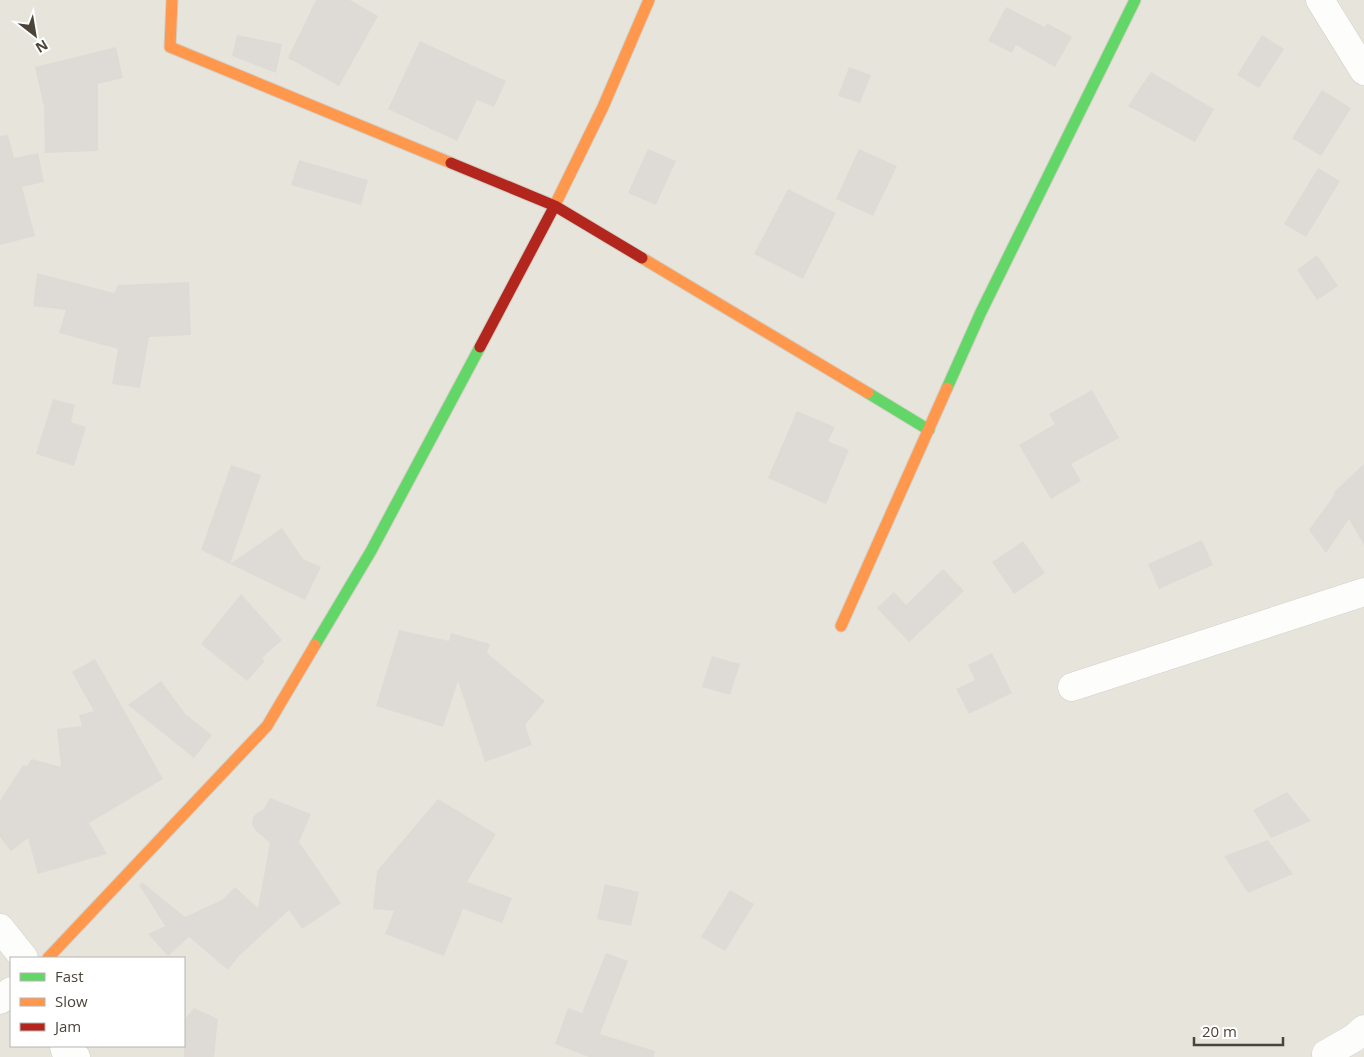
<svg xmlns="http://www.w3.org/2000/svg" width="1364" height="1057" viewBox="0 0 1364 1057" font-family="'Open Sans',sans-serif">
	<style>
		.residential { fill: #e7e4dc; fill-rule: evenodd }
		.building { fill: #dedbd6 }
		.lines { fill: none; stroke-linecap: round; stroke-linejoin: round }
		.street-casing { stroke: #d2d0cb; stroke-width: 29 }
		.fast-casing { stroke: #d3cfc5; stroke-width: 13 }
		.slow-casing { stroke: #d3cfc5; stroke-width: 13 }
		.jam-casing { stroke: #d3cfc5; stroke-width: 13 }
		.street { stroke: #fdfdfc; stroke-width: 28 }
		.fast { stroke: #63d668; stroke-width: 11 }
		.slow { stroke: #ff974d; stroke-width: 11 }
		.jam { stroke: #b3261e; stroke-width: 11 }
	</style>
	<rect width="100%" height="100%" fill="#f4f2ee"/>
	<path class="residential" d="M 0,0 L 1364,0 L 1364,1057 L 0,1057 ZM 11,958 L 184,958 L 184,1046 L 11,1046 Z"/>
	<g class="building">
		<path d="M 316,0 L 350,0 L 378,16 L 339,86 L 288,58 Z"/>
		<path d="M 1006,7 L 1045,27 L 1047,23 L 1072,37 L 1055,67 L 1016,45 L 1012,53 L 988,41 Z"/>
		<path d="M 237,35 L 282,44 L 276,73 L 232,56 Z"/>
		<path d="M 1262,35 L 1284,49 L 1259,88 L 1237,75 Z"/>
		<path d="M 420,41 L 506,81 L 494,107 L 477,100 L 457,141 L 388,109 Z"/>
		<path d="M 116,47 L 123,78 L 98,84 L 98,151 L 45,153 L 44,107 L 35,67 Z"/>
		<path d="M 849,67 L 871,75 L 860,103 L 838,96 Z"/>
		<path d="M 1151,72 L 1214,109 L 1195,142 L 1128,106 Z"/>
		<path d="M 1322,90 L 1351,108 L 1321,156 L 1292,138 Z"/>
		<path d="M 8,135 L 14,158 L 38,153 L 44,182 L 22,187 L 35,236 L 0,245 L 0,136 Z"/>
		<path d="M 648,149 L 676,161 L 656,205 L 628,193 Z"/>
		<path d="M 859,149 L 897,166 L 873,216 L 836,199 Z"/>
		<path d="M 299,160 L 368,180 L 361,205 L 291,185 Z"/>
		<path d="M 1318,168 L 1340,181 L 1306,237 L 1284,224 Z"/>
		<path d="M 788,189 L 836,213 L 803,279 L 754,254 Z"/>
		<path d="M 1317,255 L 1338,286 L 1317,300 L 1297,270 Z"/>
		<path d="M 37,273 L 114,293 L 118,285 L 189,282 L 191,335 L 149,337 L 140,388 L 112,384 L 118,349 L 59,333 L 66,310 L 33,306 Z"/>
		<path d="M 1092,390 L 1119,438 L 1071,464 L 1081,481 L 1051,499 L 1019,445 L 1055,424 L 1049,414 Z"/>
		<path d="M 53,399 L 75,405 L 71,422 L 86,427 L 74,466 L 36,454 Z"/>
		<path d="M 797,411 L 835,427 L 828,441 L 849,450 L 826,504 L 768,478 Z"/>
		<path d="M 1364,464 L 1364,545 L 1349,519 L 1326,553 L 1309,530 L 1335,494 L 1334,492 Z"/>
		<path d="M 231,465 L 261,475 L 230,564 L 201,550 Z"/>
		<path d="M 282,528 L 303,559 L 321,567 L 305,600 L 230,564 Z"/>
		<path d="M 1202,540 L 1213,565 L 1159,589 L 1148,564 Z"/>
		<path d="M 1023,541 L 1045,573 L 1014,594 L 992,562 Z"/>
		<path d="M 943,569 L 964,591 L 909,642 L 877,608 L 894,592 L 906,605 Z"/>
		<path d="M 241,594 L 282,640 L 262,658 L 265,661 L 247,681 L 201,644 Z"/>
		<path d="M 399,630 L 449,641 L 451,633 L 490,644 L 487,653 L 545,701 L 525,725 L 532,745 L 485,762 L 458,681 L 443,727 L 376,706 Z"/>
		<path d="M 992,653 L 1012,693 L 969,714 L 956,689 L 975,680 L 968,665 Z"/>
		<path d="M 712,656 L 740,664 L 730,695 L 702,687 Z"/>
		<path d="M 95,659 L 163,779 L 89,823 L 107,854 L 38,874 L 28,838 L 11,851 L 0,837 L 0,801 L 23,765 L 27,766 L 32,759 L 61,767 L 57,729 L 82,726 L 79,715 L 94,711 L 72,672 Z"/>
		<path d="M 161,681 L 186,715 L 212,735 L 194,758 L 128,705 Z"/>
		<path d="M 1287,792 L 1311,821 L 1271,838 L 1253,810 Z"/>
		<path d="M 270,798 L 311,814 L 299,842 L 341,903 L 302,929 L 289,910 L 239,956 L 228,970 L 189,937 L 168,956 L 148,934 L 165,926 L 139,885 L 142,882 L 185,917 L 222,900 L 235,887 L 258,908 L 270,843 L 255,830 L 252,824 L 253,817 L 258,812 L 264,809 Z"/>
		<path d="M 438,799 L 496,834 L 467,882 L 512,898 L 502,923 L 463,909 L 444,956 L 385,934 L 394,911 L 373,909 L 377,871 Z"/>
		<path d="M 1268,840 L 1293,874 L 1248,893 L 1224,856 Z"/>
		<path d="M 605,884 L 639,892 L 631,926 L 597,919 Z"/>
		<path d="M 730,890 L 754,904 L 725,951 L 701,937 Z"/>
		<path d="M 606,953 L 628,961 L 600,1034 L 655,1051 L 654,1057 L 589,1057 L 555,1044 L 568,1008 L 582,1013 Z"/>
		<path d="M 194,1008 L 218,1019 L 214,1057 L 184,1057 L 184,1020 Z"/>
	</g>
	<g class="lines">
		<defs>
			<g id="street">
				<path d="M 1320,0 L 1364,71"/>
				<path d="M 1072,687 L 1364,592"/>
				<path d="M 0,928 L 24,958"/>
				<path d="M 0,1000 L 11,991"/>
				<path d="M 64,1046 L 65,1050 L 76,1057"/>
				<path d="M 1326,1054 L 1354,1038 L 1364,1029"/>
			</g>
			<g id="fast">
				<path d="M 947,388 L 981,312 L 1135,0"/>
				<path d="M 868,393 L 929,430"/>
				<path d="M 315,645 L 371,551 L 480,347"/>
			</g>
			<g id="slow">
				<path d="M 172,0 L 170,47 L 451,163"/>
				<path d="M 553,209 L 603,107 L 649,0"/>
				<path d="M 642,258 L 868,393"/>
				<path d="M 841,626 L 947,388"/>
				<path d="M 48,958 L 267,726 L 315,645"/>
			</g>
			<g id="jam">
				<path d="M 451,163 L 555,206 L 642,258"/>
				<path d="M 480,347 L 553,209"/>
			</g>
		</defs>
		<use href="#street" class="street-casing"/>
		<use href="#fast" class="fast-casing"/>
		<use href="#slow" class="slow-casing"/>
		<use href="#jam" class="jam-casing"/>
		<use href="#street" class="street"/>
		<use href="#fast" class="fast"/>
		<use href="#slow" class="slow"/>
		<use href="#jam" class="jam"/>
	</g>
	<rect x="10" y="957" width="175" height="90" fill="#ffffff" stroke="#b7b4b0"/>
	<rect x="20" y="973" width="25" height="8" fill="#63d668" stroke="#b7b4b0"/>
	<text x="55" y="982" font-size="15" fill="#4b4439">Fast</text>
	<rect x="20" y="998" width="25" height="8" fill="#ff974d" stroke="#b7b4b0"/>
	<text x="55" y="1007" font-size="15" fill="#4b4439">Slow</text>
	<rect x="20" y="1023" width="25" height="8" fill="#b3261e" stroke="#b7b4b0"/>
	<text x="55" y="1032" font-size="15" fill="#4b4439">Jam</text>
	<g transform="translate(35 35) rotate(149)" stroke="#ffffff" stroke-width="4" paint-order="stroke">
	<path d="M0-4L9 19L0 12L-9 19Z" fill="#4b4439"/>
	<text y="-8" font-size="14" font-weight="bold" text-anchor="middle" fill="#4b4439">N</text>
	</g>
	<path d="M1194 1037v8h89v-8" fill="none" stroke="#4b4439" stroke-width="2.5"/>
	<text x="1202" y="1037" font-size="15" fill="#4b4439" stroke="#ffffff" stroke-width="4" paint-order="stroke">20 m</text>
</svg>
